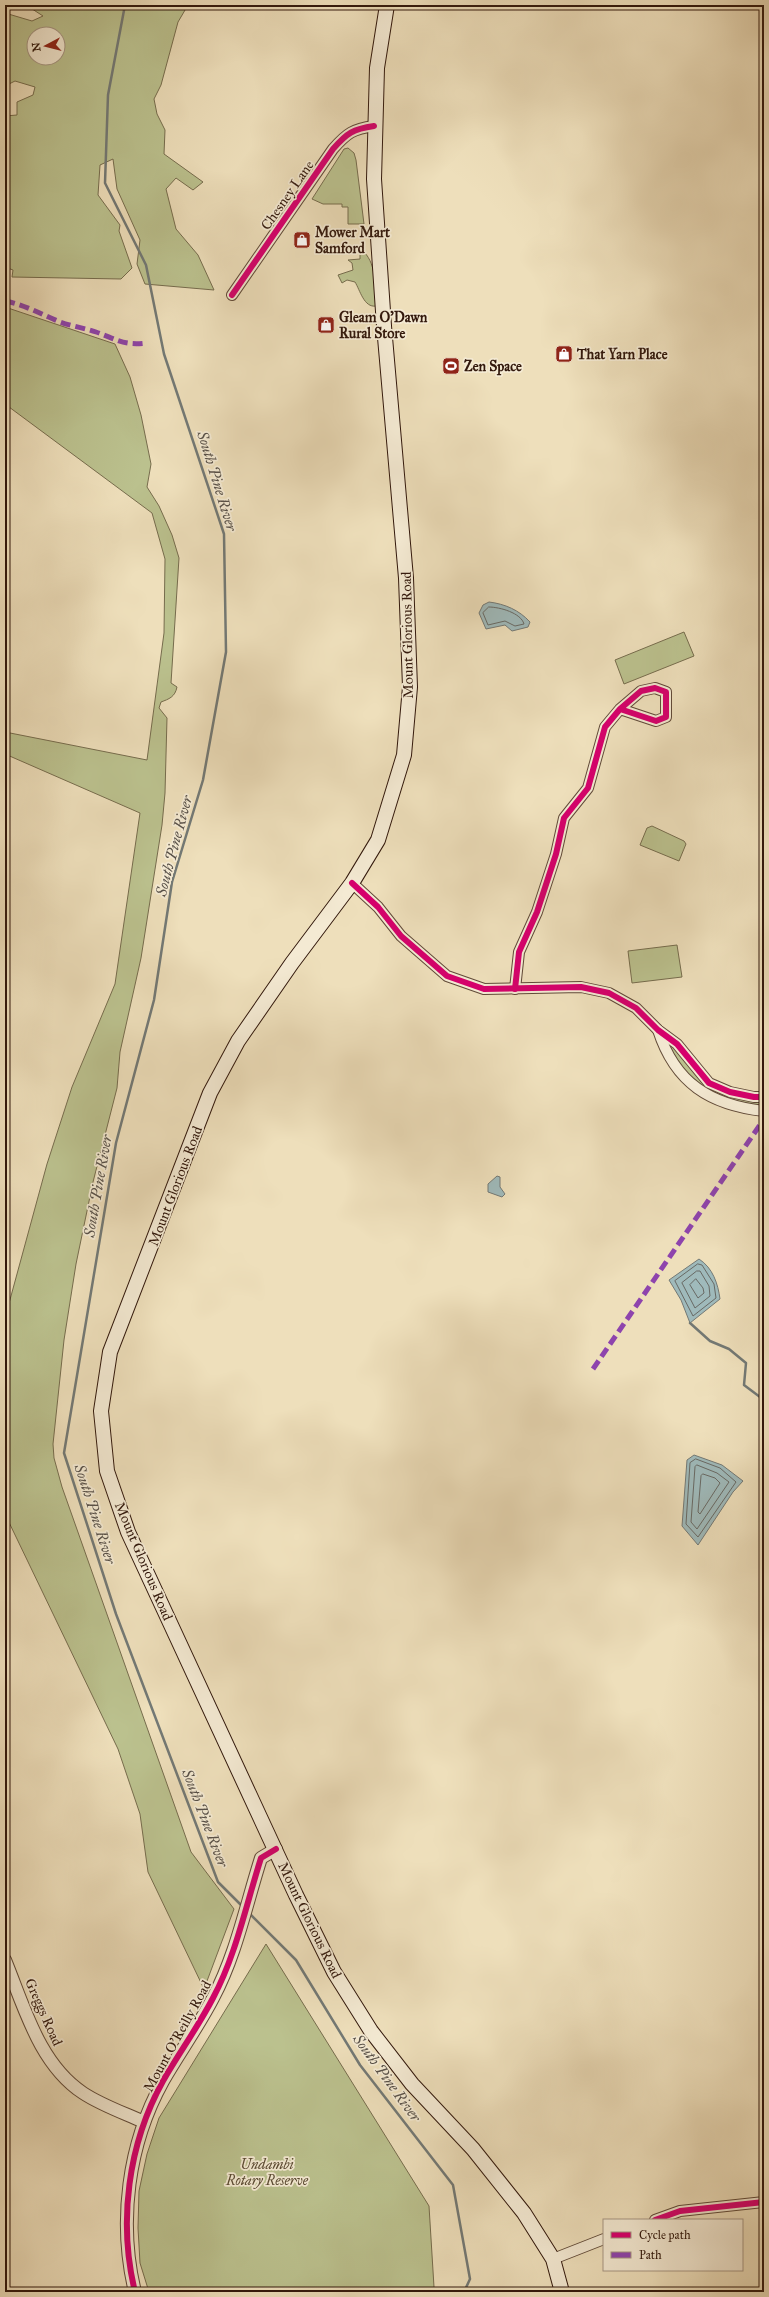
<svg xmlns="http://www.w3.org/2000/svg" width="769" height="2297" viewBox="0 0 769 2297" font-family="'IM FELL Great Primer',serif">
	<style>
		.green { fill: #bbc18e; stroke: #766c4d; fill-rule: evenodd }
		.water { fill: #9fbabb; stroke: #737975 }
		.lines { fill: none; stroke-linecap: round; stroke-linejoin: round }
		.shore { stroke: #686964; stroke-width: 1 }
		.stream { stroke: #737975; stroke-width: 2.5 }
		.minor-casing { stroke: #614a38; stroke-width: 12 }
		.tertiary-casing { stroke: #614a38; stroke-width: 14 }
		.secondary-casing { stroke: #32180c; stroke-width: 16 }
		.minor { stroke: #f4ead3; stroke-width: 10 }
		.tertiary { stroke: #f4ead3; stroke-width: 12 }
		.secondary { stroke: #f4ead3; stroke-width: 14 }
		.quiet { stroke: #8e44ad; stroke-width: 5; stroke-dasharray: 10 5; stroke-linecap: butt }
		.cycleway-casing { stroke: #f4ead3; stroke-width: 8 }
		.cycleway { stroke: #d6006c; stroke-width: 6 }
		.labels { text-anchor: middle; stroke-width: 3.5; stroke-linejoin: round; paint-order: stroke }
		.street-label { font-size: 14px; fill: #32180c; stroke: #f4ead3 }
		.poi-label { font-size: 14px; font-weight: bold; fill: #32180c; stroke: #f4ead3; text-anchor: start }
		.park-label { font-size: 14px; font-style: italic; fill: #5b4b33; stroke: #f4ead3 }
		.water-label { font-size: 15px; font-style: italic; fill: #585149; stroke: #f4ead3 }
	</style>
	<rect width="100%" height="100%" fill="#eedfbb"/>
	<filter id="stains"><feTurbulence type="fractalNoise" baseFrequency=".005" numOctaves="4"/><feColorMatrix values="0 0 0 0 .2 0 0 0 0 .09 0 0 0 0 .02 0 0 0 .5 -.17"/></filter>
	<radialGradient id="worn" r=".72"><stop offset=".6" stop-color="#630" stop-opacity="0"/><stop offset="1" stop-color="#630" stop-opacity=".3"/></radialGradient>
	<g class="green">
		<path d="M 26,5 L 188,5 L 178,22 L 161,85 L 154,99 L 157,114 L 165,130 L 164,154 L 203,182 L 193,190 L 176,178 L 166,189 L 176,229 L 198,255 L 214,290 L 145,284 L 137,264 L 140,240 L 117,189 L 113,159 L 100,165 L 98,195 L 120,225 L 119,231 L 132,268 L 121,279 L 12,277 L 13,270 L 5,267 L 5,116 L 17,115 L 17,102 L 33,95 L 35,87 L 15,81 L 5,86 L 5,13 L 32,21 L 43,16 ZM 34,34 L 58,34 L 58,58 L 34,58 Z"/>
		<path d="M 348,148 L 354,153 L 356,160 L 364,224 L 348,224 L 348,207 L 342,207 L 342,204 L 323,204 L 312,199 L 344,149 Z"/>
		<path d="M 360,252 L 364,252 C 377,265 375,289 376,306 C 364,308 360,290 355,282 L 347,280 L 342,283 L 338,275 L 353,270 L 352,263 L 348,260 L 360,259 Z"/>
		<path d="M 5,307 L 115,344 L 130,377 L 141,415 L 151,464 L 147,487 L 159,506 L 172,535 L 179,558 L 171,683 L 177,687 C 175,697 169,699 161,702 L 159,708 L 167,718 L 165,793 L 162,825 L 141,958 L 120,1052 L 117,1088 L 93,1182 L 76,1264 L 64,1340 L 53,1444 L 54,1458 L 62,1487 L 191,1852 L 234,1909 L 204,1989 L 148,1872 L 140,1814 L 118,1749 L 5,1514 L 5,1318 L 47,1164 L 72,1087 L 115,984 L 140,813 L 5,754 L 5,732 L 147,760 L 164,633 L 165,559 L 152,513 L 5,404 Z"/>
		<path d="M 684,632 L 694,656 L 624,684 L 615,660 Z"/>
		<path d="M 652,826 L 684,841 L 686,844 L 679,861 L 640,845 L 647,828 Z"/>
		<path d="M 677,945 L 682,977 L 632,983 L 628,951 Z"/>
		<path d="M 661,1039 L 677,1044 L 709,1083 L 764,1097 L 764,1111 L 752,1109 L 694,1086 Z"/>
		<path d="M 266,1944 L 429,2206 L 434,2287 L 432,2292 L 149,2292 L 140,2263 L 138,2228 L 139,2191 L 147,2154 L 159,2118 Z"/>
	</g>
	<g class="water">
		<path d="M 489,602 C 505,604 519,610 530,622 L 528,627 L 512,631 L 505,625 L 486,629 L 479,613 L 483,605 Z"/>
		<path d="M 497,1176 L 500,1177 L 500,1187 L 505,1194 L 502,1197 L 488,1192 L 488,1184 Z"/>
		<path d="M 699,1259 C 713,1268 718,1284 720,1299 L 690,1323 L 681,1300 L 669,1280 Z"/>
		<path d="M 694,1455 L 722,1465 L 743,1481 L 733,1492 L 698,1545 L 682,1526 L 687,1460 Z"/>
	</g>
	<g class="lines">
		<g class="shore">
			<path d="M 489,607 C 500,607 521,613 524,624 L 515,626 L 505,621 L 488,625 L 483,613 Z"/>
			<path d="M 698,1264 L 702,1265 L 714,1284 L 716,1298 L 693,1316 L 675,1281 Z"/>
			<path d="M 697,1271 L 700,1271 L 709,1286 L 710,1296 L 695,1308 L 682,1283 Z"/>
			<path d="M 696,1279 L 703,1288 L 704,1293 L 698,1298 L 690,1285 Z"/>
			<path d="M 696,1459 L 720,1468 L 736,1482 L 698,1537 L 686,1524 L 690,1463 Z"/>
			<path d="M 697,1465 L 717,1473 L 729,1482 L 697,1529 L 691,1522 L 695,1467 Z"/>
			<path d="M 703,1474 L 715,1478 L 720,1483 L 700,1514 L 698,1512 L 701,1476 Z"/>
		</g>
		<g class="stream">
			<path d="M 125,5 L 108,95 L 105,183 L 146,265 L 164,354 L 224,534 L 226,652 L 203,780 L 172,882 L 154,1000 L 116,1143 L 64,1453 L 116,1614 L 218,1882 L 242,1906"/>
			<path d="M 690,1323 L 710,1341 L 729,1349 L 746,1363 L 744,1385 L 764,1400"/>
			<path d="M 249,1913 L 296,1960 L 360,2065 L 453,2185 L 470,2279 L 464,2292"/>
		</g>
		<defs>
			<g id="minor">
				<path d="M 232,295 L 333,149 C 347,133 353,129 374,126"/>
				<path d="M 352,883 L 378,907 L 401,936 L 447,976 L 484,989 L 581,987 L 609,993 L 636,1008 L 658,1030 L 677,1044 L 709,1083 L 730,1092 L 754,1097 L 764,1097"/>
				<path d="M 515,989 L 519,952 L 537,912 L 556,854 L 564,818 L 588,788 L 605,727 L 620,709 L 641,691 L 655,688 L 666,692 L 666,717 L 656,721 L 620,709"/>
				<path d="M 658,1030 C 675,1083 710,1105 764,1111"/>
				<path d="M 655,2220 L 680,2211 L 764,2202"/>
				<path d="M 553,2259 L 604,2239"/>
			</g>
			<g id="tertiary">
				<path d="M 5,1960 C 24,2006 39,2064 83,2093 C 101,2105 124,2113 144,2122"/>
				<path d="M 135,2292 C 118,2222 128,2144 163,2081 C 179,2053 198,2027 213,1998 C 236,1955 246,1905 261,1858 L 276,1849"/>
			</g>
			<path id="secondary" d="M 387,5 L 377,68 L 374,179 L 384,326 L 406,578 L 410,687 L 404,755 L 378,840 L 352,883 L 292,963 L 238,1041 L 210,1093 L 110,1352 L 101,1411 L 107,1471 L 128,1532 L 296,1895 L 334,1972 L 371,2031 L 412,2084 L 473,2149 L 524,2213 L 553,2259 L 562,2292"/>
		</defs>
		<use href="#minor" class="minor-casing"/>
		<use href="#tertiary" class="tertiary-casing"/>
		<use href="#secondary" class="secondary-casing"/>
		<use href="#minor" class="minor"/>
		<use href="#tertiary" class="tertiary"/>
		<use href="#secondary" class="secondary"/>
		<g class="quiet">
			<path d="M 5,301 C 25,305 41,314 60,322 C 71,326 84,328 96,332 C 116,339 124,346 146,343"/>
			<path d="M 593,1369 L 764,1119"/>
		</g>
		<defs>
			<g id="cycleway">
				<path d="M 232,295 L 333,149 C 347,133 353,129 374,126"/>
				<path d="M 352,883 L 378,907 L 401,936 L 447,976 L 484,989 L 581,987 L 609,993 L 636,1008 L 658,1030 L 677,1044 L 709,1083 L 730,1092 L 754,1097 L 764,1097"/>
				<path d="M 515,989 L 519,952 L 537,912 L 556,854 L 564,818 L 588,788 L 605,727 L 620,709 L 641,691 L 655,688 L 666,692 L 666,717 L 656,721 L 620,709"/>
				<path d="M 655,2220 L 680,2211 L 764,2202"/>
				<path d="M 135,2292 C 118,2222 128,2144 163,2081 C 179,2053 198,2027 213,1998 C 236,1955 246,1905 261,1858 L 276,1849"/>
			</g>
		</defs>
		<use href="#cycleway" class="cycleway-casing"/>
		<use href="#cycleway" class="cycleway"/>
	</g>
	<defs>
		<symbol id="shop-square" viewBox="-11 -11 22 22"><rect x="-9" y="-9" width="18" height="18" rx="4" fill="#8f2418" stroke="#f4ead3"/><path d="M-5-2.5h2.3a2.7 3.5 0 0 1 5.4 0H5L5.5 6h-11ZM-1.5-2.5h3a1.5 2.3 0 0 0-3 0Z" fill="#fff"/></symbol>
		<symbol id="stadium-square" viewBox="-11 -11 22 22"><rect x="-9" y="-9" width="18" height="18" rx="4" fill="#8f2418" stroke="#f4ead3"/><path d="M0-5a6.5 5 0 1 0 0 10a6.5 5 0 1 0 0-10ZM-3.5-1.8h7v3.6h-7Z" fill="#fff"/></symbol>
	</defs>
	<g fill-rule="evenodd">
		<use href="#shop-square" x="292" y="230" width="20" height="20"/>
		<use href="#shop-square" x="316" y="315" width="20" height="20"/>
		<use href="#shop-square" x="554" y="344" width="20" height="20"/>
		<use href="#stadium-square" x="441" y="356" width="20" height="20"/>
	</g>
	<g class="labels">
		<g class="street-label">
			<text transform="translate(287 195) rotate(-55)" y="5">Chesney Lane</text>
			<text transform="translate(407 635) rotate(-91)" y="5">Mount Glorious Road</text>
			<text transform="translate(175 1186) rotate(-69)" y="5">Mount Glorious Road</text>
			<text transform="translate(144 1561) rotate(67)" y="5">Mount Glorious Road</text>
			<text transform="translate(310 1920) rotate(64)" y="5">Mount Glorious Road</text>
			<text transform="translate(44 2012) rotate(66)" y="5">Greggs Road</text>
			<text transform="translate(177 2036) rotate(-61)" y="5">Mount O'Reilly Road</text>
		</g>
		<g class="poi-label">
			<text x="315" y="237">Mower Mart<tspan x="315" dy="16">Samford</tspan></text>
			<text x="339" y="322">Gleam O'Dawn<tspan x="339" dy="16">Rural Store</tspan></text>
			<text x="577" y="359">That Yarn Place</text>
			<text x="464" y="371">Zen Space</text>
		</g>
		<g class="park-label">
			<text x="267" y="2169">Undambi<tspan x="267" dy="16">Rotary Reserve</tspan></text>
		</g>
		<g class="water-label">
			<text transform="translate(217 481) rotate(73)" y="5">South Pine River</text>
			<text transform="translate(174 846) rotate(-75)" y="5">South Pine River</text>
			<text transform="translate(98 1186) rotate(-80)" y="5">South Pine River</text>
			<text transform="translate(95 1514) rotate(72)" y="5">South Pine River</text>
			<text transform="translate(205 1818) rotate(69)" y="5">South Pine River</text>
			<text transform="translate(387 2078) rotate(54)" y="5">South Pine River</text>
		</g>
	</g>
	<rect width="769" height="2297" fill="none" stroke="#eedfbb" stroke-width="20"/>
	<rect x="6" y="6" width="757" height="2285" fill="none" stroke="#32180c" stroke-width="2"/>
	<rect x="10" y="10" width="749" height="2277" fill="none" stroke="#32180c"/>
	<rect x="603" y="2219" width="140" height="52" fill="#f4ead3" stroke="#a69683"/>
	<rect x="611" y="2232" width="20" height="6" fill="#d6006c" stroke="#a69683"/>
	<text x="639" y="2239" font-size="12" fill="#32180c">Cycle path</text>
	<rect x="611" y="2252" width="20" height="6" fill="#8e44ad" stroke="#a69683"/>
	<text x="639" y="2259" font-size="12" fill="#32180c">Path</text>
	<g transform="translate(46 46) rotate(263)"><circle r="19" fill="#f4ead3" stroke="#a69683"/>
	<path d="M0-3L7 15L0 10L-7 15Z" fill="#8f2418"/>
	<text y="-6" font-size="11" font-weight="bold" text-anchor="middle" fill="#32180c">N</text>
	</g>
	<rect width="100%" height="100%" filter="url(#stains)"/>
	<rect width="100%" height="100%" fill="url(#worn)"/>
</svg>
